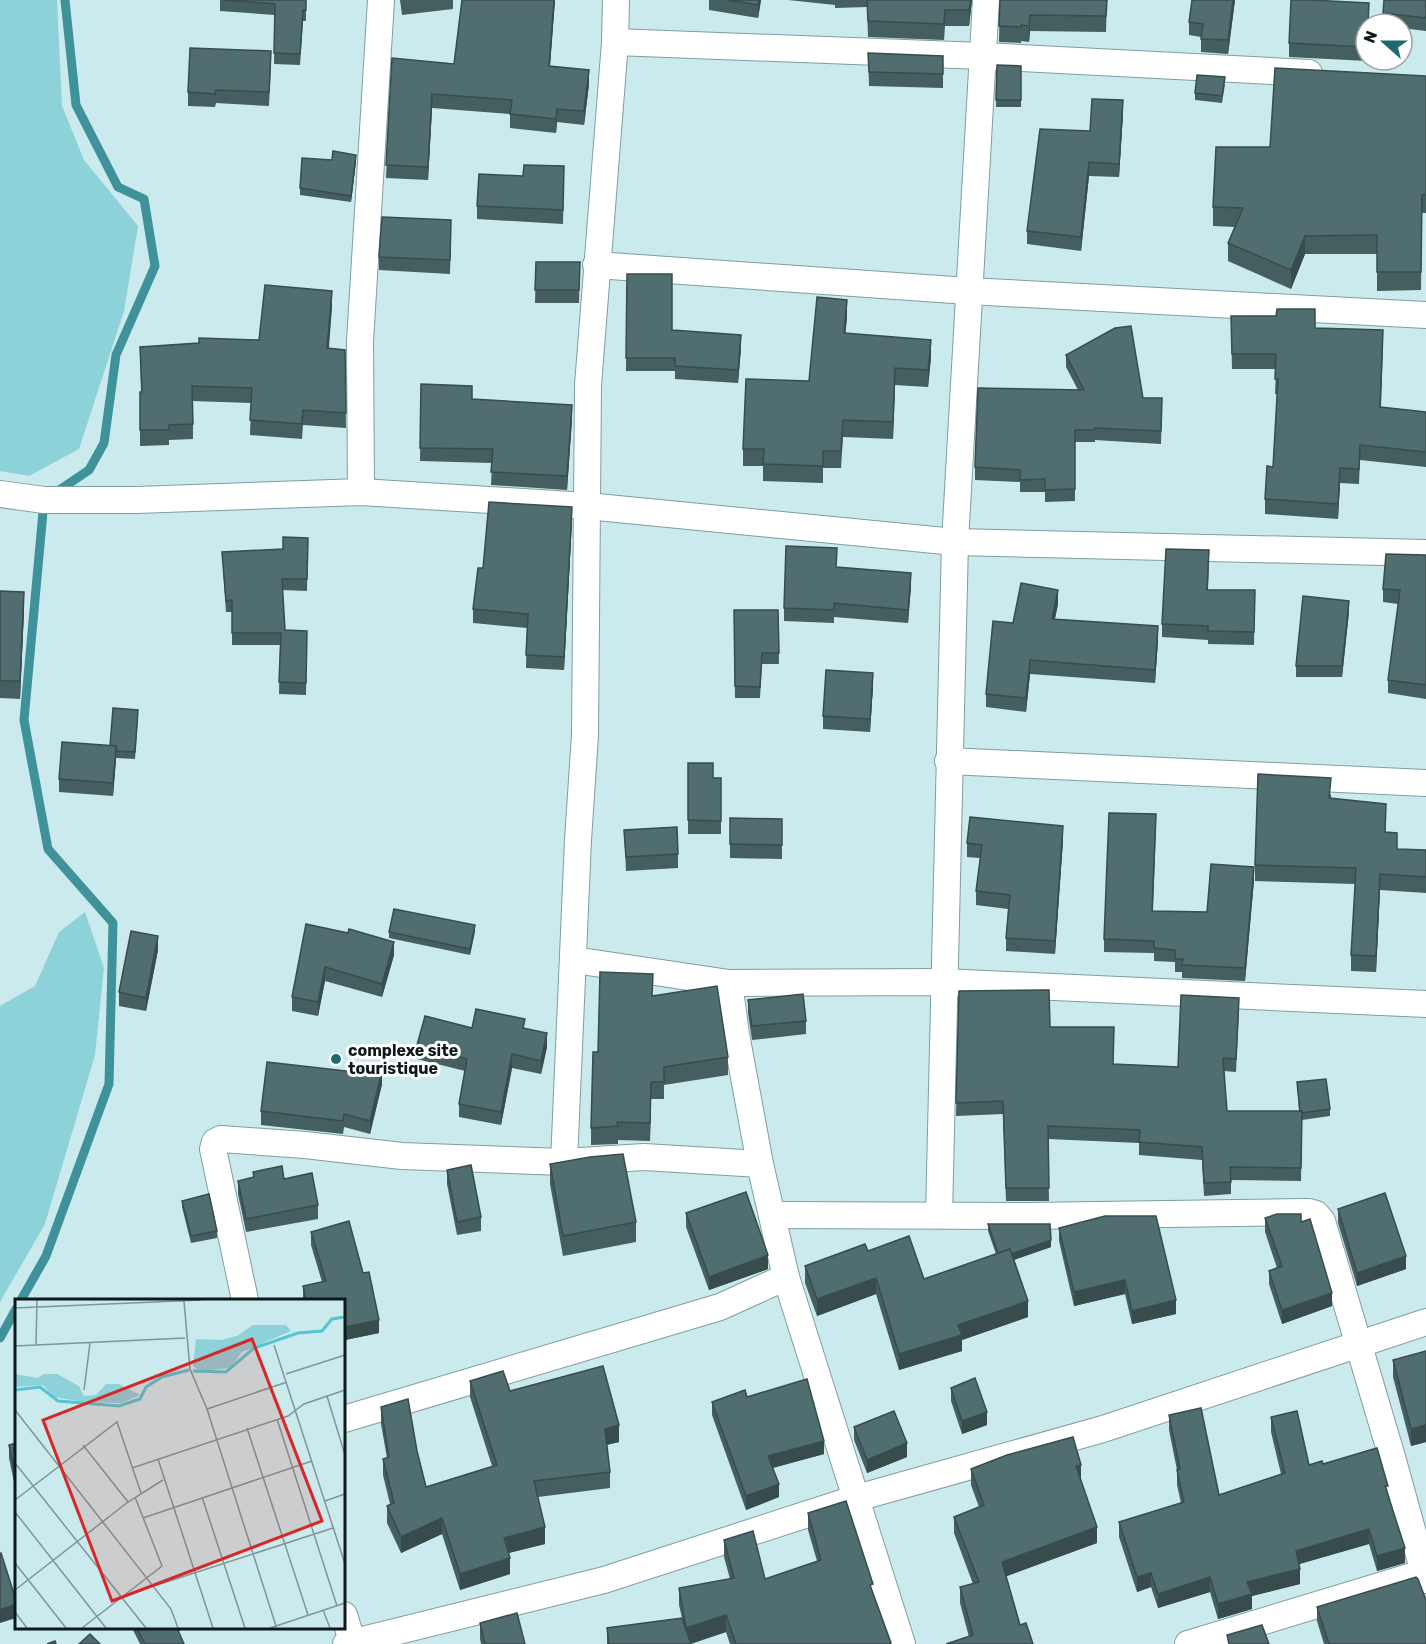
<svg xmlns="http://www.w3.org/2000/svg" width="1426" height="1644" viewBox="0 0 1426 1644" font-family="Rubik,sans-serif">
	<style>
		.green { fill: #8ed2d9 }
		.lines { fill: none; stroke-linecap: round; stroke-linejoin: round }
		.stream { stroke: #3f929a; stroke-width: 9 }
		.street-casing { stroke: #809ea1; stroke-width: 28 }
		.street { stroke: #fff; stroke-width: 26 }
		.wall { fill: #455e60 }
		.shaded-wall { fill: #384c4e }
		.building { fill: #506d70; stroke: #384c4e; stroke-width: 1.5 }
		.poi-dot { fill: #1e6a71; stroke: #fff; stroke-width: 2 }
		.labels { text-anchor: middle; stroke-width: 6; stroke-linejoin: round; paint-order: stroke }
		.poi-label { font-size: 16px; font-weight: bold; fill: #0d191a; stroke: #fff; text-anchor: start }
		.inset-river { fill: none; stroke: #54c6d1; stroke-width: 3 }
		.inset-road { fill: none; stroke: #7e9699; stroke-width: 1.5 }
		.view { fill: #d62828; fill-opacity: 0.15; stroke: #d62828; stroke-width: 3 }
		.inset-edge { fill: none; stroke: #0d191a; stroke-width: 3 }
	</style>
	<rect width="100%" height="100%" fill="#caeaed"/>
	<g class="green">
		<path d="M 0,0 L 57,0 L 62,106 L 84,160 L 138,226 L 124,311 L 79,449 L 29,476 L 0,471 Z"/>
		<path d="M 85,912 L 104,968 L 95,1055 L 45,1224 L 0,1302 L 0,1006 L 35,986 L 59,932 Z"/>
	</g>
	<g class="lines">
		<g class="stream">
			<path d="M 55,493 L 89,470 L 104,443 L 116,355 L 155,266 L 144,199 L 118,187 L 76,105 L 65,0"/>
			<path d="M 21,1300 L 46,1256 L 109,1084 L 113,923 L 48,849 L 24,720 L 44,501"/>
			<path d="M 0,1338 L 16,1309"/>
		</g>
		<defs>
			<g id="street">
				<path d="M 615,42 L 982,56 L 1309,73"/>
				<path d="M 596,265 L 968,291 L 1426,315"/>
				<path d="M 361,492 L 360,341 L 381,0"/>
				<path d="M 0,494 L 44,500 L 137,500 L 361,492 L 587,506 L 955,542 L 1426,553"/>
				<path d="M 948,761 L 1426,783"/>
				<path d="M 574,960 L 729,983 L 943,982 L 1426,1004"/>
				<path d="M 729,983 L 736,1034 L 760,1164 L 786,1277 L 902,1644"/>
				<path d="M 564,1162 L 578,840 L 585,735 L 588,385 L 615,42 L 616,0"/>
				<path d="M 772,1215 L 1027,1216 L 1309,1212 L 1316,1214 L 1322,1221 L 1392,1457 L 1426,1580"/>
				<path d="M 939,1215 L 955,542 L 986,0"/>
				<path d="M 245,1300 L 213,1149 L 215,1142 L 221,1139 L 305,1145 L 402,1156 L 564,1162 L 644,1157 L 760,1164"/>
				<path d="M 344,1419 L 720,1307 L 786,1277"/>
				<path d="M 344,1615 L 353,1644"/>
				<path d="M 346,1644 L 604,1580 L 857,1498 L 1103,1429 L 1426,1322"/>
				<path d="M 1188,1644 L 1426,1572"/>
			</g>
		</defs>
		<use href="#street" class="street-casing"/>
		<use href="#street" class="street"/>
	</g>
	<g class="wall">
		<path d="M 220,0 L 306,0 L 306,21 L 303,21 L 300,65 L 274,64 L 275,15 L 220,11 Z"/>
		<path d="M 400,0 L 453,0 L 453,9 L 402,15 Z"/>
		<path d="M 555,0 L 550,66 L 589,84 L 584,125 L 557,122 L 556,133 L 510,128 L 510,114 L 432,108 L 428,180 L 386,178 L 392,58 L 454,64 Z"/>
		<path d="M 709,0 L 761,0 L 758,18 L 709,10 Z"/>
		<path d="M 788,0 L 972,0 L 969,26 L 945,26 L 944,40 L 868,37 L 867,7 L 835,8 L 835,5 Z"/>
		<path d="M 1000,0 L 1107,0 L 1106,32 L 1030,31 L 1029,42 L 1021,41 L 1021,43 L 999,42 Z"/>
		<path d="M 1235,0 L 1228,54 L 1201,52 L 1201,37 L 1189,35 L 1189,22 Z"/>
		<path d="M 1426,0 L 1426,31 L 1402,28 L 1402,24 L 1383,24 L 1383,13 Z"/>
		<path d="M 1366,24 L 1366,60 L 1367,61 L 1289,57 L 1289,43 Z"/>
		<path d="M 868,53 L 943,56 L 943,88 L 869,86 Z"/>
		<path d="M 271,65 L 269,106 L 216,103 L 215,107 L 188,106 L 188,92 Z"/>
		<path d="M 997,65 L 1021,66 L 1021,107 L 996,107 Z"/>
		<path d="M 1426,76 L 1426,213 L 1422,213 L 1421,290 L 1377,291 L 1377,254 L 1305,254 L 1291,289 L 1228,261 L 1228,243 L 1235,227 L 1213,226 L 1213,207 L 1270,147 Z"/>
		<path d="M 1225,84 L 1222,103 L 1195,100 L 1195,93 Z"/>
		<path d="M 1123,113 L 1119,177 L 1089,176 L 1081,251 L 1027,244 L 1027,231 L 1090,131 Z"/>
		<path d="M 332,160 L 356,161 L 351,202 L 300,195 L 300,188 Z"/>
		<path d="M 523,176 L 564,179 L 563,224 L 477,219 L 477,206 Z"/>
		<path d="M 451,234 L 450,274 L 379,270 L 379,257 Z"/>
		<path d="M 536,262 L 580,262 L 579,303 L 535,303 Z"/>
		<path d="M 627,274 L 672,330 L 741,348 L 738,383 L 675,379 L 675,371 L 626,371 Z"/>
		<path d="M 332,306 L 329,348 L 345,350 L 346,428 L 303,425 L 302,439 L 250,435 L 251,403 L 193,401 L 193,439 L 169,440 L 169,445 L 140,446 L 140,392 L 141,392 L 140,347 L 259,340 Z"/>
		<path d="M 1231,316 L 1315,328 L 1383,345 L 1381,407 L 1426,412 L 1426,467 L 1360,460 L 1359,484 L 1340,483 L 1338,519 L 1265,514 L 1265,499 L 1273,467 L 1277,394 L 1275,394 L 1276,369 L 1232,369 Z"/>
		<path d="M 847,317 L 845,333 L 931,357 L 928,387 L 895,385 L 893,439 L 843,437 L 841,468 L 823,468 L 823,483 L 763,481 L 763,466 L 743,466 L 743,449 L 809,381 Z"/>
		<path d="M 1066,355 L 1143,398 L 1162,411 L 1161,444 L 1095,440 L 1095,442 L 1075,442 L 1075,501 L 1045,502 L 1045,492 L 1020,492 L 1020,482 L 975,480 L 975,467 L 1078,390 L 1066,367 Z"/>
		<path d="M 421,384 L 472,399 L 572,419 L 567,490 L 491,485 L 492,463 L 420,461 Z"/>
		<path d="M 572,520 L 564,670 L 526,668 L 527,628 L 473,623 L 473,609 L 483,568 Z"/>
		<path d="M 308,538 L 307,591 L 282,590 L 285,630 L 307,631 L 306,695 L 279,694 L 280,645 L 232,645 L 232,612 L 226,612 L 222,552 L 283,549 Z"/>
		<path d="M 1426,555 L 1426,699 L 1388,693 L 1388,680 L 1398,604 L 1383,602 L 1383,589 Z"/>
		<path d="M 1209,563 L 1208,590 L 1255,590 L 1254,645 L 1208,644 L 1208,640 L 1162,637 L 1162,624 Z"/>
		<path d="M 836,567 L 911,586 L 908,623 L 834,617 L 834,623 L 784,621 L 784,608 Z"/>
		<path d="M 0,591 L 24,610 L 20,699 L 0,698 Z"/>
		<path d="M 1058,604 L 1055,619 L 1158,640 L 1155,683 L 1030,674 L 1026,712 L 986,707 L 986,694 L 1013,623 Z"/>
		<path d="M 734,610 L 778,610 L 779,664 L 762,664 L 760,698 L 735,698 Z"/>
		<path d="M 1349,612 L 1342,677 L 1296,677 L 1296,666 Z"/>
		<path d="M 873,686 L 870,732 L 823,729 L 823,716 Z"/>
		<path d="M 138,717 L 135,759 L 116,758 L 113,796 L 59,792 L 59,779 L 110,746 Z"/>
		<path d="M 688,763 L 713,778 L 721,778 L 721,834 L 688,834 Z"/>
		<path d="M 1331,794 L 1331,798 L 1385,832 L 1397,849 L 1426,850 L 1426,893 L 1380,890 L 1376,972 L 1351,971 L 1351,955 L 1355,884 L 1255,881 L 1255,865 Z"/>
		<path d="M 730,818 L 782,819 L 782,859 L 730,858 Z"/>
		<path d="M 1156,827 L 1153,911 L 1207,912 L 1254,880 L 1245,981 L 1182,978 L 1182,972 L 1175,972 L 1175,962 L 1154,961 L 1154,953 L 1104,952 L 1104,939 Z"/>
		<path d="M 624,830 L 678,854 L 678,868 L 626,871 Z"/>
		<path d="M 1063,840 L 1055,954 L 1006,951 L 1006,938 L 1008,909 L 976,905 L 976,891 L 980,858 L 967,857 L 967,843 Z"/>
		<path d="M 306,924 L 394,955 L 382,997 L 325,981 L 318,1016 L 292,1011 L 292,997 Z"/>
		<path d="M 475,931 L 470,955 L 389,938 L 389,932 Z"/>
		<path d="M 158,950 L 146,1011 L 119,1006 L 119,992 Z"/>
		<path d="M 959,991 L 1050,1027 L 1113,1064 L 1178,1067 L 1239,1010 L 1236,1072 L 1224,1071 L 1227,1111 L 1299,1111 L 1297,1082 L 1330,1109 L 1330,1116 L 1302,1120 L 1301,1181 L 1231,1180 L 1231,1194 L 1204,1196 L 1202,1160 L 1139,1155 L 1139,1143 L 1048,1139 L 1049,1201 L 1006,1201 L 1003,1114 L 956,1116 Z"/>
		<path d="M 653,996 L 728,1057 L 728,1075 L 664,1085 L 664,1099 L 651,1099 L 650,1141 L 618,1140 L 618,1144 L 591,1145 L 591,1128 L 598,1052 Z"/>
		<path d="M 748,1000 L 806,1021 L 806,1034 L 752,1040 L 748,1013 Z"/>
		<path d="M 472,1028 L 525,1028 L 547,1047 L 541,1074 L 512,1068 L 501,1125 L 459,1117 L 459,1104 L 465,1071 L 417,1059 L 417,1045 Z"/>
		<path d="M 382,1084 L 370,1134 L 344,1127 L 343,1134 L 261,1125 L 261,1111 Z"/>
		<path d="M 550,1164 L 636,1222 L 636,1242 L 563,1256 L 550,1184 Z"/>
		<path d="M 447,1170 L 481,1217 L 481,1231 L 457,1235 L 447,1184 Z"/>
		<path d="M 253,1172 L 284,1179 L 318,1205 L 318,1219 L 246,1232 L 238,1194 L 238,1181 L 253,1178 Z"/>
		<path d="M 182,1201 L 217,1231 L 217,1238 L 191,1243 L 182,1207 Z"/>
		<path d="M 1338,1209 L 1406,1269 L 1357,1286 L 1338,1223 Z"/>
		<path d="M 686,1213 L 768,1269 L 709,1290 L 686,1227 Z"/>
		<path d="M 1265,1218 L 1301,1222 L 1332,1306 L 1282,1324 L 1269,1284 L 1269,1271 L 1277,1268 L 1265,1232 Z"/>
		<path d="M 988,1224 L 1051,1247 L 1014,1260 L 1028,1317 L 962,1340 L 962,1351 L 899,1370 L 876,1294 L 817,1316 L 805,1283 L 805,1266 L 868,1251 L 924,1279 L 996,1254 L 988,1231 Z"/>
		<path d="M 1059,1228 L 1176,1314 L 1132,1324 L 1125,1294 L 1074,1306 L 1059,1241 Z"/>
		<path d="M 311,1232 L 379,1333 L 345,1340 L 344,1332 L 344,1300 L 303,1300 L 303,1286 L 322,1282 L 311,1245 Z"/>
		<path d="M 1426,1351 L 1426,1442 L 1411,1446 L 1393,1377 L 1393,1360 Z"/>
		<path d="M 470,1381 L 510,1391 L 619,1442 L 607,1445 L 610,1472 L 610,1488 L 538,1497 L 545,1544 L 509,1553 L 510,1574 L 460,1590 L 442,1534 L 401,1553 L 387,1523 L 387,1506 L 390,1504 L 383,1475 L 383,1459 L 387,1458 L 381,1424 L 381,1407 L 417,1451 L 426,1487 L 492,1466 L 470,1397 Z"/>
		<path d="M 951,1388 L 987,1425 L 962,1434 L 951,1401 Z"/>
		<path d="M 747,1397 L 824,1454 L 773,1468 L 779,1497 L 746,1510 L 712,1415 L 712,1402 Z"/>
		<path d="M 1169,1415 L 1219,1495 L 1281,1474 L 1271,1432 L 1271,1417 L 1309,1465 L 1323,1464 L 1388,1495 L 1405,1563 L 1377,1571 L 1369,1544 L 1299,1564 L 1300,1584 L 1252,1596 L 1252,1609 L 1218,1619 L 1210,1592 L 1158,1608 L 1151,1587 L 1137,1592 L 1119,1537 L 1119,1522 L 1181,1503 L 1177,1485 L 1177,1470 L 1169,1430 Z"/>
		<path d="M 854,1427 L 907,1457 L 867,1473 L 854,1440 Z"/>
		<path d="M 16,1443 L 15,1487 L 9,1458 L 9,1445 Z"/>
		<path d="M 971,1469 L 1081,1481 L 1097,1543 L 1006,1576 L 1020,1625 L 1033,1644 L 969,1637 L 960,1603 L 960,1587 L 973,1584 L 954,1533 L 954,1517 L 979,1507 L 971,1485 Z"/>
		<path d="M 808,1513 L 873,1593 L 891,1644 L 730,1644 L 726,1632 L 691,1644 L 607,1644 L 607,1628 L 682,1618 L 679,1605 L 679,1588 L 730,1579 L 724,1557 L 724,1540 L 765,1579 L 817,1561 L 808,1530 Z"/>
		<path d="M 1317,1607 L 1426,1644 L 1324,1644 L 1317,1621 Z"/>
		<path d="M 480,1623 L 525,1644 L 481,1644 L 480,1639 Z"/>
		<path d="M 132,1628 L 186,1628 L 178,1631 L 184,1644 L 140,1644 Z"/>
	</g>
	<g class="shaded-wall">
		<path d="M 554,0 L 555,0 L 549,79 L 549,66 Z"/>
		<path d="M 759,0 L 761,0 L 758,18 L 758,5 Z"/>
		<path d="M 971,0 L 972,0 L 969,26 L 969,10 Z"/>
		<path d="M 1233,0 L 1235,0 L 1228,54 L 1228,40 Z"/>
		<path d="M 1030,15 L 1030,31 L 1029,42 L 1029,26 Z"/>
		<path d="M 589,70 L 589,84 L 584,125 L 584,111 Z"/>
		<path d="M 432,94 L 432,108 L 428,180 L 428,167 Z"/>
		<path d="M 1123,100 L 1123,113 L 1119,177 L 1119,164 Z"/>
		<path d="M 557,109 L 557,122 L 556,133 L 556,119 Z"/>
		<path d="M 356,155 L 356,161 L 351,202 L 351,196 Z"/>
		<path d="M 1089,162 L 1089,176 L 1081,251 L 1081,237 Z"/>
		<path d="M 1305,236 L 1305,254 L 1291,289 L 1291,270 Z"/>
		<path d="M 332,291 L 332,306 L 327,363 L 327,348 Z"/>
		<path d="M 847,300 L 847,317 L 844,350 L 844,333 Z"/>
		<path d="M 741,335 L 741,348 L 738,383 L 738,370 Z"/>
		<path d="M 931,340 L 931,357 L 928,387 L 928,370 Z"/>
		<path d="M 895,368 L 895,385 L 893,439 L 893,422 Z"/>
		<path d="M 572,405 L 572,419 L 567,490 L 567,476 Z"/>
		<path d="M 1340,468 L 1340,483 L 1338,519 L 1338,504 Z"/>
		<path d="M 572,507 L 572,520 L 564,670 L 564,657 Z"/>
		<path d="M 911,573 L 911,586 L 908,623 L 908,610 Z"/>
		<path d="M 1058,590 L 1058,604 L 1052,632 L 1052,619 Z"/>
		<path d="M 24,592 L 24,610 L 20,699 L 20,681 Z"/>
		<path d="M 1349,601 L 1349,612 L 1342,677 L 1342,666 Z"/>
		<path d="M 1158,626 L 1158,640 L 1155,683 L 1155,670 Z"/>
		<path d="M 1030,660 L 1030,674 L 1026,712 L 1026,698 Z"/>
		<path d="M 873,673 L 873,686 L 870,732 L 870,719 Z"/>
		<path d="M 116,746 L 116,760 L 113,796 L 113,783 Z"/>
		<path d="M 1063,826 L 1063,840 L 1055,954 L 1055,941 Z"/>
		<path d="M 1254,867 L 1254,880 L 1245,981 L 1245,968 Z"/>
		<path d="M 1380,874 L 1380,890 L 1376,972 L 1376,956 Z"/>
		<path d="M 475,925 L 475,931 L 470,955 L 470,949 Z"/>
		<path d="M 158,936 L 158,950 L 146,1011 L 146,998 Z"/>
		<path d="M 394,942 L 394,955 L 382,997 L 382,984 Z"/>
		<path d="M 325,967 L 325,981 L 318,1016 L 318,1002 Z"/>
		<path d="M 547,1033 L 547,1047 L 541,1074 L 541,1061 Z"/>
		<path d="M 512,1054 L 512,1068 L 501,1125 L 501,1112 Z"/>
		<path d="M 382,1071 L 382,1084 L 370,1134 L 370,1121 Z"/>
		<path d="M 651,1082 L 651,1099 L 650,1141 L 650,1123 Z"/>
		<path d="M 1051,1240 L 1051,1247 L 999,1265 L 999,1258 Z"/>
		<path d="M 768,1255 L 768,1269 L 709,1290 L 709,1277 Z"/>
		<path d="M 1406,1256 L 1406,1269 L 1357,1286 L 1357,1273 Z"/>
		<path d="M 876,1278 L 876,1294 L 817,1316 L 817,1299 Z"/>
		<path d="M 1125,1280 L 1125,1294 L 1074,1306 L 1074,1292 Z"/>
		<path d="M 1332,1293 L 1332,1306 L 1282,1324 L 1282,1310 Z"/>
		<path d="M 1176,1300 L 1176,1314 L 1132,1324 L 1132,1311 Z"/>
		<path d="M 1028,1301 L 1028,1317 L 962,1340 L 962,1351 L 899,1370 L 899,1354 L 958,1325 Z"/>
		<path d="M 379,1320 L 379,1333 L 345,1340 L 345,1327 Z"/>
		<path d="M 987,1412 L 987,1425 L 962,1434 L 962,1421 Z"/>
		<path d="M 619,1425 L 619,1442 L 605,1445 L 605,1429 Z"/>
		<path d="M 1426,1425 L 1426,1442 L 1411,1446 L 1411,1429 Z"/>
		<path d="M 824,1441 L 824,1454 L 768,1469 L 768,1456 Z"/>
		<path d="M 907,1443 L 907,1457 L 867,1473 L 867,1460 Z"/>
		<path d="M 1081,1465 L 1081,1481 L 1076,1466 Z"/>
		<path d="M 15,1473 L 16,1473 L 16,1486 L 15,1487 Z"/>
		<path d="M 779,1484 L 779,1497 L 746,1510 L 746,1496 Z"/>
		<path d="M 442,1518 L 442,1534 L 401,1553 L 401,1537 Z"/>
		<path d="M 545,1527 L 545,1544 L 504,1554 L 504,1538 Z"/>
		<path d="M 1097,1527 L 1097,1543 L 1002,1578 L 1002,1562 Z"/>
		<path d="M 1369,1529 L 1369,1544 L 1296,1565 L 1296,1551 Z"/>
		<path d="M 1405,1548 L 1405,1563 L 1377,1571 L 1377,1556 Z"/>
		<path d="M 510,1558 L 510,1574 L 460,1590 L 460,1574 Z"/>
		<path d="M 1300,1569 L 1300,1584 L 1252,1596 L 1252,1609 L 1218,1619 L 1218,1604 L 1247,1582 Z"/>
		<path d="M 1151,1573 L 1151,1587 L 1137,1592 L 1137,1577 Z"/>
		<path d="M 1210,1577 L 1210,1592 L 1158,1608 L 1158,1594 Z"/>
		<path d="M 16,1604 L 16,1618 L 0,1623 L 0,1610 Z"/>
		<path d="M 726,1615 L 726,1632 L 689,1644 L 686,1644 L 686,1628 Z"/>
		<path d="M 174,1628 L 186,1628 L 174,1633 Z"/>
	</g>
	<g class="building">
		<path d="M 224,0 L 306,0 L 306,10 L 303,10 L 300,54 L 274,53 L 275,4 Z"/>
		<path d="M 462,0 L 554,0 L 549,66 L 589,70 L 584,111 L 557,109 L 556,119 L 510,114 L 512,100 L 432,94 L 428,167 L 386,165 L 392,58 L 454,64 Z"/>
		<path d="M 728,0 L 759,0 L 758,5 Z"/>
		<path d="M 867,0 L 971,0 L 969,10 L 945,10 L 944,24 L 868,21 Z"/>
		<path d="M 1000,0 L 1107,0 L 1106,16 L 1030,15 L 1029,26 L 1021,25 L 1021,27 L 999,26 Z"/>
		<path d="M 1192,0 L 1233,0 L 1228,40 L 1201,39 L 1203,24 L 1189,22 Z"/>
		<path d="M 1291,0 L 1311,0 L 1369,3 L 1368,24 L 1366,24 L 1366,47 L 1289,43 Z"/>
		<path d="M 1384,0 L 1426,0 L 1426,18 L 1383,13 Z"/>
		<path d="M 190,48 L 271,51 L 269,92 L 216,90 L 215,94 L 188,92 Z"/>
		<path d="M 868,53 L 943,56 L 943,74 L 869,72 Z"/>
		<path d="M 997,65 L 1021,66 L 1021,100 L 996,100 Z"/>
		<path d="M 1275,68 L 1426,76 L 1426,195 L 1422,195 L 1421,272 L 1377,272 L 1377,235 L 1305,236 L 1291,270 L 1228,243 L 1243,208 L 1213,207 L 1216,147 L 1270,147 Z"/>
		<path d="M 1197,75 L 1225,77 L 1222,96 L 1195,93 Z"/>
		<path d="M 1092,99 L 1123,100 L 1119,164 L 1089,162 L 1081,237 L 1027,231 L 1040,129 L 1090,131 Z"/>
		<path d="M 333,151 L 356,155 L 351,196 L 300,188 L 302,158 L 332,160 Z"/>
		<path d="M 524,165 L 564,166 L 563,210 L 477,206 L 479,174 L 523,176 Z"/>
		<path d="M 382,217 L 451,220 L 450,260 L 379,257 Z"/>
		<path d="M 536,262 L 580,262 L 579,290 L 535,290 Z"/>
		<path d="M 627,274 L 672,274 L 672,330 L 741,335 L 738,370 L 675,366 L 675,358 L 626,358 Z"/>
		<path d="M 265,285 L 332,291 L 327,348 L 345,350 L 346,413 L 303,410 L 302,424 L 250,420 L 252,388 L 192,386 L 193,424 L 169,425 L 169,430 L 140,430 L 140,392 L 142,392 L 140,347 L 199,343 L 199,338 L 259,340 Z"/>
		<path d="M 817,297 L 847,300 L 844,333 L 931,340 L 928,370 L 895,368 L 893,422 L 843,420 L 841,451 L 823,451 L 823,466 L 763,464 L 764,449 L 743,449 L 746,379 L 809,381 Z"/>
		<path d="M 1277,309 L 1315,309 L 1315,328 L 1383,330 L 1380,407 L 1426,412 L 1426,452 L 1360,445 L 1359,469 L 1340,468 L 1338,504 L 1265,499 L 1267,466 L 1273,467 L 1278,379 L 1275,379 L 1276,354 L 1232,354 L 1231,316 L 1276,316 Z"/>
		<path d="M 1131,326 L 1143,398 L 1162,398 L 1161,431 L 1095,428 L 1095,430 L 1075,430 L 1075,489 L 1045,490 L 1045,479 L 1020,480 L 1020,470 L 975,467 L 978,388 L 1084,390 L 1066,355 L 1115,328 Z"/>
		<path d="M 421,384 L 472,386 L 472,399 L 572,405 L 567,476 L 491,472 L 493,449 L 420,448 Z"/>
		<path d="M 489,502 L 572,507 L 564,657 L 526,655 L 528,614 L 473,609 L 478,568 L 483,568 Z"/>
		<path d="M 283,537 L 308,538 L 307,579 L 282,579 L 285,630 L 307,631 L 306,683 L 279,682 L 281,633 L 232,633 L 232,600 L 226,601 L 222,552 L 283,549 Z"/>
		<path d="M 786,546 L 837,548 L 836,567 L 911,573 L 908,610 L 834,603 L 834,610 L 784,608 Z"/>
		<path d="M 1166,549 L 1209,550 L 1207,590 L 1255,590 L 1254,632 L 1208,631 L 1208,626 L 1162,624 Z"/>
		<path d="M 1386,554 L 1426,555 L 1426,685 L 1388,680 L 1400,590 L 1383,589 Z"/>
		<path d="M 1021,583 L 1058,590 L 1052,619 L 1158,626 L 1155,670 L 1030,660 L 1026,698 L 986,694 L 993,621 L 1013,623 Z"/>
		<path d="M 0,591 L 24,592 L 20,681 L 0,681 Z"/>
		<path d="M 1303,596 L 1349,601 L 1342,666 L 1296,666 Z"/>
		<path d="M 734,610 L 778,610 L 779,653 L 762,653 L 760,687 L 735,686 Z"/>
		<path d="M 826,670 L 873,673 L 870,719 L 823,716 Z"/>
		<path d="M 113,708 L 138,710 L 135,752 L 116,751 L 116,746 L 110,746 Z"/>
		<path d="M 62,742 L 116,746 L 113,783 L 59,779 Z"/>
		<path d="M 688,763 L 713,763 L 713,778 L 721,778 L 721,821 L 688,820 Z"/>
		<path d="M 1258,774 L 1331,778 L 1329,798 L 1386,804 L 1385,832 L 1397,833 L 1397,849 L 1426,850 L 1426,877 L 1380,874 L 1376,956 L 1351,955 L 1356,868 L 1255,865 Z"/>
		<path d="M 1109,813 L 1156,814 L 1152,911 L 1207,912 L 1211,864 L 1254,867 L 1245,968 L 1182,965 L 1183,959 L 1175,959 L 1175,950 L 1154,948 L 1154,941 L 1104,939 Z"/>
		<path d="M 970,817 L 1063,826 L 1055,941 L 1006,938 L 1010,895 L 976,891 L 982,845 L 967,843 Z"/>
		<path d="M 730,818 L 782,819 L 782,845 L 730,844 Z"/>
		<path d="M 677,827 L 678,854 L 626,857 L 624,830 Z"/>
		<path d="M 394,909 L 475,925 L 470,949 L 389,932 Z"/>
		<path d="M 306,924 L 348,933 L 349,929 L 394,942 L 382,984 L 325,967 L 318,1002 L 292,997 Z"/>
		<path d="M 131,931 L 158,936 L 146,998 L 119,992 Z"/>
		<path d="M 600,972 L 653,974 L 652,996 L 717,986 L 728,1057 L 664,1067 L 664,1082 L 651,1082 L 650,1123 L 617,1122 L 618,1126 L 591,1128 L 593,1052 L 598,1052 Z"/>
		<path d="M 1049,990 L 1050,1027 L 1114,1027 L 1113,1064 L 1178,1067 L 1181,995 L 1239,998 L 1236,1059 L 1223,1058 L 1227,1111 L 1302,1111 L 1301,1168 L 1230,1167 L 1231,1182 L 1204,1183 L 1202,1147 L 1139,1142 L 1140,1130 L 1048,1126 L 1049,1188 L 1006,1188 L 1003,1101 L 956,1103 L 959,991 Z"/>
		<path d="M 803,994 L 806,1021 L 752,1026 L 748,1000 Z"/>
		<path d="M 476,1009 L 525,1019 L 523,1028 L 547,1033 L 541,1061 L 512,1054 L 501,1112 L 459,1104 L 467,1059 L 417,1045 L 425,1016 L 472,1028 Z"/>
		<path d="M 267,1062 L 355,1072 L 357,1065 L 382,1071 L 370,1121 L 344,1114 L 343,1121 L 261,1111 Z"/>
		<path d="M 1326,1079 L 1330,1109 L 1302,1113 L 1302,1111 L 1300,1111 L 1297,1082 Z"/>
		<path d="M 623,1154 L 636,1222 L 563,1236 L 550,1164 L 590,1157 Z"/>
		<path d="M 471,1165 L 481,1217 L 457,1222 L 447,1170 Z"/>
		<path d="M 282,1166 L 284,1179 L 312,1173 L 318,1205 L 246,1219 L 238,1181 L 254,1177 L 253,1172 Z"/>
		<path d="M 746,1192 L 768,1255 L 709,1277 L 686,1213 Z"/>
		<path d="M 1385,1193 L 1406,1256 L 1357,1273 L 1338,1209 Z"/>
		<path d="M 209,1194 L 217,1231 L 191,1236 L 182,1201 Z"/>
		<path d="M 1277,1214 L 1301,1214 L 1301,1222 L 1310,1219 L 1332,1293 L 1282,1310 L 1269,1271 L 1282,1266 L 1265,1218 Z"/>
		<path d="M 1105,1216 L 1156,1216 L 1176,1300 L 1132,1311 L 1125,1280 L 1074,1292 L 1059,1228 Z"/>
		<path d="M 349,1221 L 363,1273 L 369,1272 L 379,1320 L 345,1327 L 344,1319 L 344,1300 L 306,1300 L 303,1286 L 326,1281 L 311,1232 Z"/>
		<path d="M 988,1224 L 1050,1224 L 1051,1240 L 1011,1254 L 1010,1249 L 998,1253 Z"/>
		<path d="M 909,1236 L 924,1279 L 1010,1249 L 1028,1301 L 958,1325 L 962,1335 L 899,1354 L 876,1278 L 817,1299 L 805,1266 L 865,1244 L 868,1251 Z"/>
		<path d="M 1426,1351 L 1426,1425 L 1411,1429 L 1393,1360 Z"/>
		<path d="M 603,1366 L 619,1425 L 605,1429 L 610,1472 L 534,1481 L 545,1527 L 504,1538 L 510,1558 L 460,1574 L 442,1518 L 401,1537 L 387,1506 L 394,1503 L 383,1459 L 389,1457 L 381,1407 L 408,1399 L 417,1451 L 426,1487 L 497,1465 L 470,1381 L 503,1371 L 510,1391 Z"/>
		<path d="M 975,1378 L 987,1412 L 962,1421 L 951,1388 Z"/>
		<path d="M 807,1379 L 824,1441 L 768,1456 L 779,1484 L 746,1496 L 712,1402 L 745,1390 L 747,1397 Z"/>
		<path d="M 1201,1408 L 1219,1495 L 1285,1473 L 1271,1417 L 1297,1411 L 1309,1465 L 1322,1461 L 1323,1464 L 1377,1448 L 1388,1486 L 1385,1486 L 1405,1548 L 1377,1556 L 1369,1529 L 1296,1551 L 1300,1569 L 1247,1582 L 1252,1594 L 1218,1604 L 1210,1577 L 1158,1594 L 1151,1573 L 1137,1577 L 1119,1522 L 1184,1502 L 1177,1470 L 1180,1469 L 1169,1415 Z"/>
		<path d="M 894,1411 L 907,1443 L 867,1460 L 854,1427 Z"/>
		<path d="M 1073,1437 L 1081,1465 L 1076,1466 L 1097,1527 L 1002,1562 L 1020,1625 L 1026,1623 L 1033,1644 L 946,1644 L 973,1635 L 960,1587 L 979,1582 L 954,1517 L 984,1505 L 971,1469 L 1007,1455 Z"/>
		<path d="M 16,1443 L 16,1473 L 15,1473 L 9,1445 Z"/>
		<path d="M 846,1501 L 873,1584 L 870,1585 L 891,1643 L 889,1644 L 736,1644 L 726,1615 L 686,1628 L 679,1588 L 734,1578 L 724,1540 L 753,1531 L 765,1579 L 821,1560 L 808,1513 Z"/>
		<path d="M 1,1553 L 16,1600 L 16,1604 L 0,1610 L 0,1554 Z"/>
		<path d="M 1416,1577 L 1418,1579 L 1426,1600 L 1426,1644 L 1329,1644 L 1317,1607 Z"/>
		<path d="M 517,1613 L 525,1644 L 485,1644 L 480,1623 Z"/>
		<path d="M 682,1618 L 691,1644 L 609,1644 L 607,1628 Z"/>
		<path d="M 1262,1625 L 1269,1644 L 1229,1644 L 1227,1635 Z"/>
		<path d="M 137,1628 L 177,1628 L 184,1644 L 145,1644 Z"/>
		<path d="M 90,1634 L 100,1644 L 79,1644 Z"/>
		<path d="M 55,1641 L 56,1644 L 47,1644 Z"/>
	</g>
	<circle class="poi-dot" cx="336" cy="1059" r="6"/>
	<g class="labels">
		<g class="poi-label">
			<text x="348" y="1056">complexe site<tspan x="348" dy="18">touristique</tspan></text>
		</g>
	</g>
	<g transform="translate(15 1299)">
		<rect width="330" height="330" fill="#caeaed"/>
		<path d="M 238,26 L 271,26 L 276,32 L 227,53 L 215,69 L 184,72 L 178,67 L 181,40 L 206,41 L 222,37 ZM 0,75 L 22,79 L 29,75 L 42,75 L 64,87 L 69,97 L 81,96 L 91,85 L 104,85 L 125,96 L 107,104 L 68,103 L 39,98 L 28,86 L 0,88 Z" fill="#8ed2d9"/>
		<path class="inset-river" d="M 178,72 L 211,73 L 239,49 L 283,34 L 307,32 L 317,20 L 330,18M 0,91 L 25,88 L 43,102 L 104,107 L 125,100 L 131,88 L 147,78 L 174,71"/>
		<path class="inset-road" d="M 169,2 L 175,70 L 192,110 L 261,327M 0,9 L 186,1M 21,46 L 22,1M 259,46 L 330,265M 0,47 L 170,39M 271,75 L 330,56M 69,91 L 75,44M 312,97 L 330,156M 192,110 L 272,83M 0,111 L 156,310 L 163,329M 262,120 L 322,307M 232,129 L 293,316M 68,146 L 113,203M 143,160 L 198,329M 0,164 L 131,329M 117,169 L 273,117 L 289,105 L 330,91M 187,198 L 230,329M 0,201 L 102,123 L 126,194M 310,202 L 330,195M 0,213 L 91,329M 128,219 L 297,162M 0,264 L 51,329M 139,287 L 318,229M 0,291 L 113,203 L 148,181M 308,311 L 315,329M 0,313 L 12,329M 67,329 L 147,267 L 120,198M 255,329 L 330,304"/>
		<path class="view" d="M 237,40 L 307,222 L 97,302 L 28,121 Z"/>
		<rect width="330" height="330" class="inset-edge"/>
	</g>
	<g transform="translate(1384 42) rotate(291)"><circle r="28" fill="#ffffff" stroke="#9ea3a3" stroke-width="1.5"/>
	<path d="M0-4.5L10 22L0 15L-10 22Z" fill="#1e6a71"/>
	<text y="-9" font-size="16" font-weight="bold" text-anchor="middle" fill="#0d191a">N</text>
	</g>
</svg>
